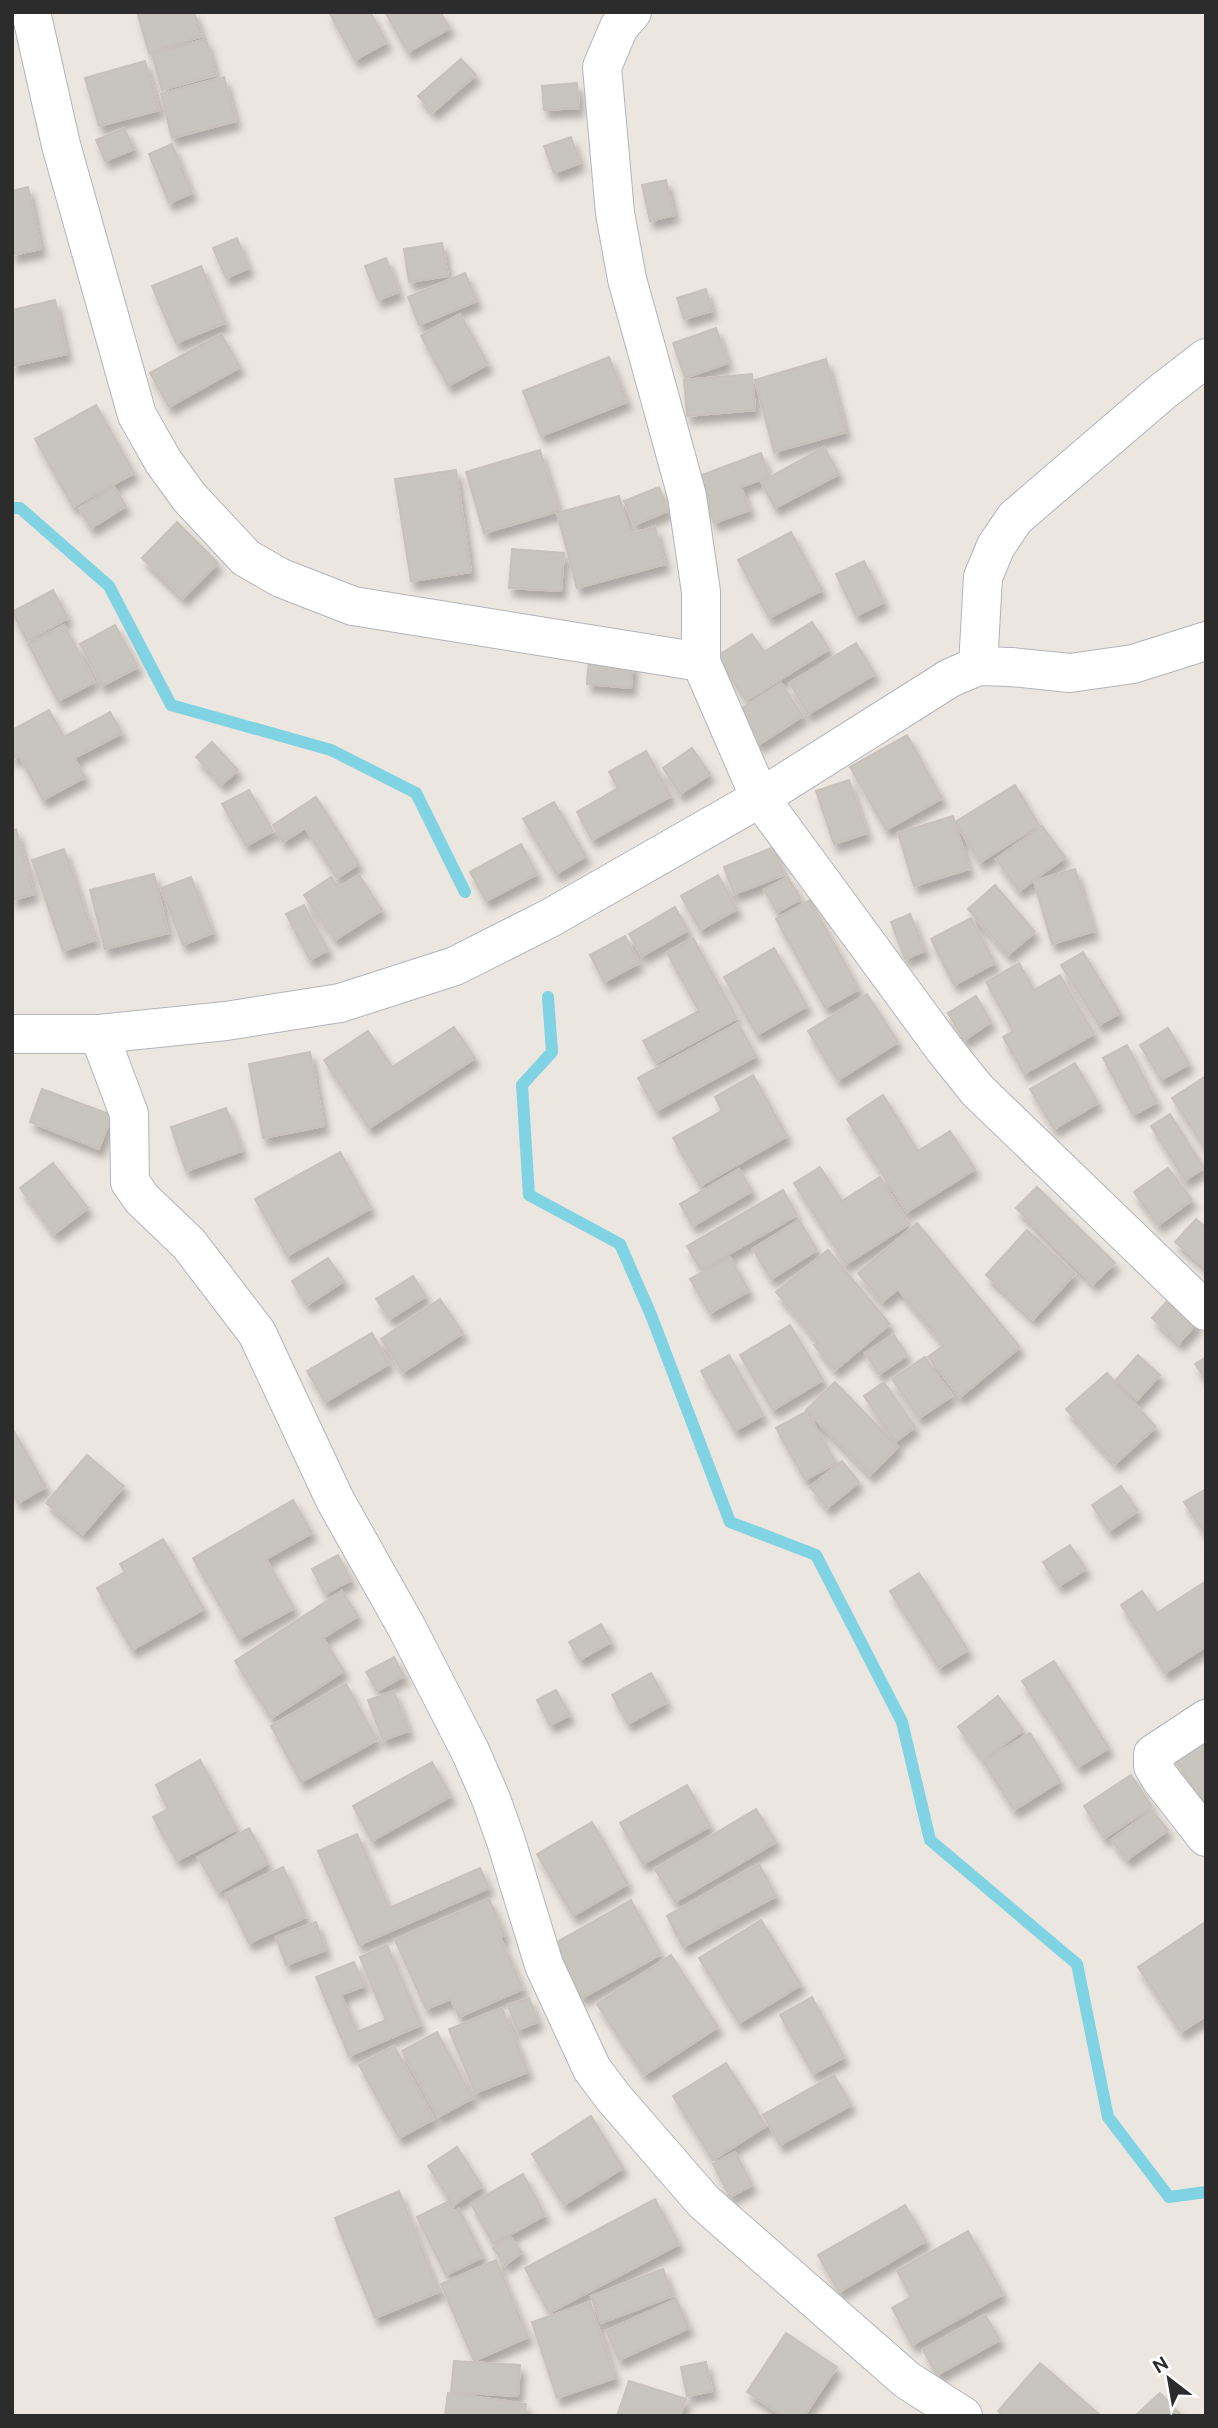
<svg xmlns="http://www.w3.org/2000/svg" width="1218" height="2428" viewBox="0 0 1218 2428" font-family="Ubuntu,sans-serif">
	<style>
		.lines { fill: none; stroke-linecap: round; stroke-linejoin: round }
		.stream { stroke: #80d3e2; stroke-width: 12 }
		.building { fill: #c8c4be; stroke: #c8c1ba; stroke-width: 2; filter: url(#shadow) }
		.minor-casing { stroke: #b1b4bb; stroke-width: 40 }
		.minor { stroke: #fff; stroke-width: 38 }
	</style>
	<defs>
		<filter id="shadow"><feDropShadow dx="4.5" dy="8" stdDeviation="3.5" flood-color="#0004"/></filter>
	</defs>
	<rect width="100%" height="100%" fill="#ece6e0"/>
	<g class="lines">
		<g class="stream">
			<path d="M 12,508 L 20,508 L 109,586 L 171,705 L 331,750 L 416,793 L 465,892"/>
			<path d="M 548,997 L 552,1052 L 522,1085 L 529,1195 L 620,1244 L 651,1315 L 730,1522 L 816,1555 L 902,1722 L 930,1840 L 1077,1964 L 1108,2117 L 1169,2197 L 1206,2192"/>
		</g>
	</g>
	<g class="building">
		<path d="M 137,12 L 194,12 L 202,36 L 149,53 Z"/>
		<path d="M 329,12 L 370,12 L 387,42 L 355,60 Z"/>
		<path d="M 385,12 L 440,12 L 450,28 L 408,52 Z"/>
		<path d="M 206,39 L 216,75 L 162,90 L 152,54 Z"/>
		<path d="M 461,59 L 476,75 L 433,112 L 418,96 Z"/>
		<path d="M 145,61 L 159,110 L 99,126 L 85,78 Z"/>
		<path d="M 224,77 L 236,121 L 172,138 L 161,94 Z"/>
		<path d="M 577,83 L 579,108 L 544,110 L 542,86 Z"/>
		<path d="M 124,128 L 134,149 L 105,161 L 96,140 Z"/>
		<path d="M 571,137 L 580,163 L 554,173 L 544,146 Z"/>
		<path d="M 172,144 L 192,193 L 169,203 L 149,154 Z"/>
		<path d="M 666,180 L 674,215 L 650,221 L 642,185 Z"/>
		<path d="M 28,187 L 41,249 L 12,255 L 12,191 Z"/>
		<path d="M 237,238 L 249,268 L 226,278 L 213,248 Z"/>
		<path d="M 442,243 L 448,276 L 409,282 L 404,249 Z"/>
		<path d="M 386,258 L 399,292 L 378,300 L 365,266 Z"/>
		<path d="M 201,266 L 225,323 L 176,343 L 152,286 Z"/>
		<path d="M 465,273 L 477,301 L 419,325 L 408,297 Z"/>
		<path d="M 706,289 L 712,311 L 684,319 L 677,298 Z"/>
		<path d="M 55,300 L 67,354 L 12,366 L 12,310 Z"/>
		<path d="M 460,314 L 488,364 L 448,386 L 421,336 Z"/>
		<path d="M 716,328 L 728,363 L 685,378 L 673,343 Z"/>
		<path d="M 221,334 L 240,367 L 169,407 L 150,373 Z"/>
		<path d="M 609,357 L 627,402 L 541,436 L 523,391 Z"/>
		<path d="M 826,359 L 846,432 L 774,452 L 755,380 Z"/>
		<path d="M 752,374 L 755,410 L 687,416 L 684,380 Z"/>
		<path d="M 96,405 L 134,473 L 73,507 L 35,439 Z"/>
		<path d="M 824,447 L 839,474 L 775,508 L 761,482 Z"/>
		<path d="M 540,450 L 559,511 L 484,533 L 466,472 Z"/>
		<path d="M 761,453 L 769,476 L 741,487 L 750,510 L 714,523 L 696,477 Z"/>
		<path d="M 456,470 L 471,572 L 411,581 L 395,479 Z"/>
		<path d="M 114,487 L 126,506 L 91,528 L 79,508 Z"/>
		<path d="M 659,487 L 668,511 L 634,525 L 624,501 Z"/>
		<path d="M 619,496 L 630,534 L 655,527 L 665,564 L 577,588 L 557,513 Z"/>
		<path d="M 177,522 L 218,563 L 183,598 L 142,558 Z"/>
		<path d="M 791,532 L 822,590 L 769,618 L 738,560 Z"/>
		<path d="M 512,549 L 564,553 L 561,591 L 509,588 Z"/>
		<path d="M 864,561 L 884,602 L 856,616 L 836,574 Z"/>
		<path d="M 53,590 L 68,618 L 27,641 L 12,612 Z"/>
		<path d="M 812,622 L 829,649 L 746,701 L 717,656 L 752,634 L 764,652 Z"/>
		<path d="M 64,625 L 94,682 L 58,701 L 28,644 Z"/>
		<path d="M 115,625 L 138,667 L 102,686 L 80,644 Z"/>
		<path d="M 856,643 L 875,674 L 808,714 L 790,683 Z"/>
		<path d="M 589,659 L 633,662 L 631,688 L 587,684 Z"/>
		<path d="M 781,683 L 803,716 L 758,745 L 736,712 Z"/>
		<path d="M 49,710 L 64,737 L 110,712 L 122,733 L 74,758 L 85,777 L 43,800 L 19,755 L 12,759 L 12,730 Z"/>
		<path d="M 907,735 L 942,798 L 886,830 L 850,767 Z"/>
		<path d="M 212,742 L 238,770 L 222,784 L 196,757 Z"/>
		<path d="M 692,748 L 710,774 L 680,794 L 663,768 Z"/>
		<path d="M 646,751 L 671,796 L 592,840 L 577,812 L 618,788 L 609,772 Z"/>
		<path d="M 849,780 L 867,833 L 834,844 L 816,791 Z"/>
		<path d="M 1015,785 L 1039,825 L 980,862 L 955,822 Z"/>
		<path d="M 249,790 L 273,831 L 246,846 L 222,804 Z"/>
		<path d="M 316,797 L 359,864 L 337,878 L 305,828 L 283,842 L 273,825 Z"/>
		<path d="M 554,802 L 586,856 L 556,874 L 523,819 Z"/>
		<path d="M 953,816 L 969,869 L 914,886 L 898,833 Z"/>
		<path d="M 1042,826 L 1065,857 L 1019,891 L 996,859 Z"/>
		<path d="M 16,829 L 34,894 L 12,900 L 12,831 Z"/>
		<path d="M 521,844 L 537,874 L 486,901 L 470,872 Z"/>
		<path d="M 774,847 L 784,875 L 734,894 L 724,867 Z"/>
		<path d="M 64,849 L 95,940 L 63,951 L 32,860 Z"/>
		<path d="M 1075,869 L 1094,931 L 1052,944 L 1034,881 Z"/>
		<path d="M 154,874 L 168,933 L 105,949 L 90,890 Z"/>
		<path d="M 359,875 L 382,910 L 335,940 L 304,895 L 331,877 L 339,888 Z"/>
		<path d="M 718,875 L 737,909 L 700,930 L 681,896 Z"/>
		<path d="M 191,877 L 213,933 L 183,945 L 161,888 Z"/>
		<path d="M 788,877 L 801,899 L 777,912 L 764,890 Z"/>
		<path d="M 995,885 L 1035,932 L 1008,955 L 968,909 Z"/>
		<path d="M 810,900 L 859,989 L 825,1008 L 776,919 Z"/>
		<path d="M 304,905 L 328,950 L 310,960 L 286,914 Z"/>
		<path d="M 675,907 L 688,930 L 642,956 L 629,934 Z"/>
		<path d="M 910,914 L 925,951 L 905,959 L 891,922 Z"/>
		<path d="M 971,918 L 995,963 L 954,985 L 931,939 Z"/>
		<path d="M 625,936 L 639,963 L 604,982 L 590,955 Z"/>
		<path d="M 693,938 L 737,1018 L 656,1063 L 643,1041 L 699,1011 L 667,953 Z"/>
		<path d="M 774,948 L 807,1006 L 757,1035 L 724,977 Z"/>
		<path d="M 1083,952 L 1120,1013 L 1099,1025 L 1061,965 Z"/>
		<path d="M 1019,963 L 1034,990 L 1060,975 L 1094,1034 L 1024,1074 L 1003,1037 L 1013,1031 L 986,982 Z"/>
		<path d="M 867,994 L 898,1042 L 838,1080 L 808,1031 Z"/>
		<path d="M 976,996 L 991,1022 L 964,1040 L 948,1013 Z"/>
		<path d="M 738,1023 L 756,1056 L 656,1111 L 638,1078 Z"/>
		<path d="M 454,1027 L 475,1058 L 369,1128 L 324,1060 L 368,1031 L 392,1067 Z"/>
		<path d="M 1168,1028 L 1189,1064 L 1161,1080 L 1140,1045 Z"/>
		<path d="M 1127,1045 L 1157,1102 L 1133,1115 L 1103,1058 Z"/>
		<path d="M 310,1052 L 324,1126 L 263,1138 L 249,1064 Z"/>
		<path d="M 1075,1063 L 1098,1103 L 1054,1129 L 1030,1089 Z"/>
		<path d="M 753,1075 L 787,1136 L 700,1186 L 673,1138 L 722,1111 L 715,1097 Z"/>
		<path d="M 1206,1076 L 1206,1150 L 1172,1098 Z"/>
		<path d="M 42,1089 L 112,1115 L 99,1149 L 30,1122 Z"/>
		<path d="M 883,1095 L 918,1151 L 950,1131 L 975,1169 L 907,1212 L 847,1119 Z"/>
		<path d="M 226,1108 L 242,1151 L 186,1171 L 171,1127 Z"/>
		<path d="M 1170,1114 L 1204,1168 L 1185,1180 L 1151,1126 Z"/>
		<path d="M 340,1152 L 371,1208 L 287,1256 L 255,1199 Z"/>
		<path d="M 53,1163 L 88,1208 L 54,1234 L 20,1188 Z"/>
		<path d="M 820,1167 L 842,1201 L 880,1177 L 909,1224 L 846,1264 L 794,1183 Z"/>
		<path d="M 1168,1168 L 1192,1200 L 1158,1225 L 1134,1192 Z"/>
		<path d="M 739,1169 L 752,1191 L 693,1226 L 680,1204 Z"/>
		<path d="M 1037,1187 L 1115,1263 L 1093,1284 L 1016,1208 Z"/>
		<path d="M 783,1190 L 797,1215 L 701,1270 L 687,1246 Z"/>
		<path d="M 1196,1219 L 1206,1227 L 1206,1268 L 1175,1242 Z"/>
		<path d="M 799,1220 L 817,1250 L 771,1279 L 753,1249 Z"/>
		<path d="M 917,1223 L 1020,1347 L 960,1397 L 928,1357 L 944,1345 L 898,1289 L 882,1302 L 858,1273 Z"/>
		<path d="M 1027,1230 L 1075,1274 L 1033,1319 L 986,1275 Z"/>
		<path d="M 828,1250 L 890,1324 L 835,1370 L 814,1345 L 818,1342 L 776,1292 Z"/>
		<path d="M 730,1257 L 749,1291 L 710,1313 L 690,1279 Z"/>
		<path d="M 328,1258 L 344,1281 L 307,1305 L 292,1281 Z"/>
		<path d="M 413,1276 L 426,1296 L 390,1319 L 376,1299 Z"/>
		<path d="M 1170,1298 L 1197,1323 L 1179,1343 L 1152,1318 Z"/>
		<path d="M 440,1299 L 463,1333 L 403,1372 L 381,1339 Z"/>
		<path d="M 790,1325 L 823,1380 L 773,1410 L 740,1355 Z"/>
		<path d="M 372,1333 L 389,1364 L 325,1402 L 307,1371 Z"/>
		<path d="M 894,1335 L 907,1355 L 879,1374 L 865,1353 Z"/>
		<path d="M 729,1355 L 763,1415 L 735,1431 L 701,1371 Z"/>
		<path d="M 1138,1355 L 1160,1375 L 1137,1400 L 1115,1381 Z"/>
		<path d="M 925,1357 L 952,1396 L 919,1418 L 892,1379 Z"/>
		<path d="M 1206,1357 L 1206,1380 L 1195,1364 Z"/>
		<path d="M 1107,1373 L 1156,1427 L 1115,1464 L 1066,1409 Z"/>
		<path d="M 835,1382 L 898,1447 L 870,1475 L 806,1410 Z"/>
		<path d="M 884,1382 L 915,1427 L 895,1442 L 864,1396 Z"/>
		<path d="M 807,1411 L 836,1463 L 805,1480 L 776,1428 Z"/>
		<path d="M 12,1428 L 46,1487 L 18,1503 L 12,1493 Z"/>
		<path d="M 87,1455 L 124,1486 L 83,1534 L 46,1503 Z"/>
		<path d="M 842,1461 L 859,1482 L 827,1508 L 810,1487 Z"/>
		<path d="M 1121,1486 L 1138,1511 L 1109,1531 L 1092,1505 Z"/>
		<path d="M 1206,1489 L 1206,1535 L 1184,1502 Z"/>
		<path d="M 293,1500 L 312,1533 L 266,1559 L 294,1608 L 239,1639 L 193,1558 Z"/>
		<path d="M 163,1539 L 204,1609 L 132,1650 L 97,1588 L 125,1572 L 120,1564 Z"/>
		<path d="M 1070,1545 L 1086,1569 L 1059,1586 L 1043,1562 Z"/>
		<path d="M 338,1555 L 351,1580 L 325,1594 L 312,1569 Z"/>
		<path d="M 919,1573 L 968,1650 L 939,1668 L 890,1591 Z"/>
		<path d="M 1206,1581 L 1206,1646 L 1165,1673 L 1121,1605 L 1142,1591 L 1157,1613 Z"/>
		<path d="M 342,1591 L 358,1616 L 323,1638 L 344,1671 L 271,1718 L 235,1661 Z"/>
		<path d="M 601,1624 L 611,1642 L 580,1660 L 569,1642 Z"/>
		<path d="M 394,1657 L 404,1676 L 377,1691 L 366,1672 Z"/>
		<path d="M 1054,1661 L 1109,1748 L 1078,1767 L 1022,1681 Z"/>
		<path d="M 651,1673 L 667,1702 L 628,1724 L 612,1695 Z"/>
		<path d="M 346,1684 L 377,1740 L 301,1782 L 271,1726 Z"/>
		<path d="M 556,1690 L 570,1715 L 550,1725 L 537,1700 Z"/>
		<path d="M 394,1691 L 409,1731 L 383,1740 L 368,1700 Z"/>
		<path d="M 998,1696 L 1023,1730 L 983,1760 L 958,1727 Z"/>
		<path d="M 1206,1726 L 1206,1805 L 1204,1806 L 1169,1750 Z"/>
		<path d="M 1030,1733 L 1060,1781 L 1014,1810 L 983,1761 Z"/>
		<path d="M 200,1760 L 237,1829 L 177,1861 L 153,1817 L 168,1809 L 156,1785 Z"/>
		<path d="M 432,1762 L 451,1796 L 372,1841 L 353,1806 Z"/>
		<path d="M 1131,1775 L 1152,1807 L 1104,1838 L 1084,1806 Z"/>
		<path d="M 687,1785 L 710,1826 L 643,1864 L 620,1823 Z"/>
		<path d="M 756,1809 L 776,1842 L 675,1902 L 655,1869 Z"/>
		<path d="M 1152,1810 L 1168,1830 L 1127,1860 L 1111,1840 Z"/>
		<path d="M 592,1822 L 628,1884 L 573,1916 L 537,1854 Z"/>
		<path d="M 249,1828 L 268,1863 L 218,1892 L 198,1857 Z"/>
		<path d="M 357,1834 L 389,1908 L 480,1868 L 489,1888 L 359,1945 L 318,1851 Z"/>
		<path d="M 759,1864 L 776,1896 L 683,1947 L 667,1916 Z"/>
		<path d="M 283,1867 L 306,1917 L 249,1943 L 225,1894 Z"/>
		<path d="M 489,1899 L 505,1935 L 500,1937 L 523,1989 L 459,2017 L 451,1999 L 426,2009 L 395,1940 Z"/>
		<path d="M 631,1900 L 661,1954 L 582,1998 L 552,1945 Z"/>
		<path d="M 761,1920 L 801,1985 L 739,2023 L 699,1958 Z"/>
		<path d="M 316,1922 L 326,1950 L 286,1965 L 276,1937 Z"/>
		<path d="M 1205,1922 L 1206,2016 L 1181,2032 L 1138,1967 Z"/>
		<path d="M 387,1945 L 421,2025 L 349,2056 L 316,1977 L 354,1962 L 364,1986 L 341,1995 L 357,2032 L 386,2020 L 360,1957 Z"/>
		<path d="M 671,1955 L 718,2027 L 644,2075 L 597,2004 Z"/>
		<path d="M 812,1997 L 844,2057 L 813,2074 L 780,2015 Z"/>
		<path d="M 529,1998 L 538,2022 L 517,2030 L 508,2005 Z"/>
		<path d="M 502,2008 L 528,2072 L 475,2093 L 449,2029 Z"/>
		<path d="M 437,2032 L 473,2098 L 438,2117 L 402,2051 Z"/>
		<path d="M 394,2046 L 434,2119 L 399,2138 L 359,2065 Z"/>
		<path d="M 726,2063 L 766,2126 L 713,2160 L 673,2096 Z"/>
		<path d="M 834,2075 L 851,2105 L 780,2145 L 763,2115 Z"/>
		<path d="M 591,2116 L 623,2168 L 564,2205 L 532,2154 Z"/>
		<path d="M 457,2147 L 482,2186 L 453,2205 L 428,2166 Z"/>
		<path d="M 735,2152 L 752,2185 L 730,2197 L 713,2164 Z"/>
		<path d="M 523,2174 L 545,2215 L 493,2244 L 471,2204 Z"/>
		<path d="M 399,2191 L 439,2292 L 375,2318 L 335,2218 Z"/>
		<path d="M 655,2199 L 679,2244 L 549,2313 L 525,2268 Z"/>
		<path d="M 449,2201 L 454,2212 L 459,2209 L 483,2257 L 446,2275 L 417,2217 Z"/>
		<path d="M 905,2205 L 926,2241 L 839,2292 L 818,2255 Z"/>
		<path d="M 968,2231 L 1003,2294 L 912,2345 L 892,2308 L 911,2297 L 897,2271 Z"/>
		<path d="M 510,2236 L 522,2252 L 505,2265 L 493,2248 Z"/>
		<path d="M 496,2260 L 528,2337 L 474,2361 L 441,2284 Z"/>
		<path d="M 663,2269 L 673,2296 L 601,2323 L 591,2296 Z"/>
		<path d="M 676,2299 L 689,2328 L 619,2360 L 606,2331 Z"/>
		<path d="M 590,2302 L 615,2378 L 557,2398 L 532,2322 Z"/>
		<path d="M 985,2315 L 1000,2340 L 937,2375 L 923,2350 Z"/>
		<path d="M 786,2333 L 837,2367 L 804,2416 L 783,2416 L 747,2392 Z"/>
		<path d="M 454,2361 L 520,2365 L 518,2396 L 451,2392 Z"/>
		<path d="M 706,2362 L 712,2391 L 687,2396 L 681,2367 Z"/>
		<path d="M 1040,2363 L 1101,2416 L 1003,2416 L 998,2411 Z"/>
		<path d="M 629,2381 L 686,2399 L 680,2416 L 617,2416 Z"/>
		<path d="M 448,2393 L 526,2404 L 524,2416 L 445,2416 Z"/>
		<path d="M 1160,2393 L 1182,2416 L 1135,2416 Z"/>
	</g>
	<g class="lines">
		<defs>
			<g id="minor">
				<path d="M 31,12 L 61,145 L 137,415 L 163,461 L 189,497 L 246,558 L 281,578 L 353,606 L 701,662 L 760,798 L 945,1050 L 977,1090 L 1206,1311"/>
				<path d="M 632,12 L 619,27 L 602,67 L 615,213 L 627,279 L 687,496 L 701,592 L 701,662"/>
				<path d="M 978,666 L 983,577 L 996,546 L 1015,518 L 1162,392 L 1206,358"/>
				<path d="M 12,1034 L 99,1034 L 226,1021 L 340,1003 L 455,966 L 550,918 L 760,798 L 950,678 L 978,666 L 1011,667 L 1070,673 L 1133,664 L 1206,641"/>
				<path d="M 99,1034 L 129,1114 L 130,1182 L 142,1199 L 189,1244 L 257,1333 L 335,1500 L 407,1628 L 471,1753 L 491,1799 L 506,1841 L 544,1965 L 592,2069 L 613,2097 L 704,2202 L 907,2380 L 963,2416"/>
				<path d="M 1206,1719 L 1153,1754 L 1153,1766 L 1160,1778 L 1206,1837"/>
			</g>
		</defs>
		<use href="#minor" class="minor-casing"/>
		<use href="#minor" class="minor"/>
	</g>
	<rect width="1218" height="2428" fill="none" stroke="#2c2c2c" stroke-width="28"/>
	<g transform="translate(1169 2379) rotate(329)" stroke="#ffffff" stroke-width="5" paint-order="stroke">
	<path d="M0-5L12 26L0 18L-12 26Z" fill="#2c2c2c"/>
	<text y="-10" font-size="19" font-weight="bold" text-anchor="middle" fill="#2c2c2c">N</text>
	</g>
</svg>
